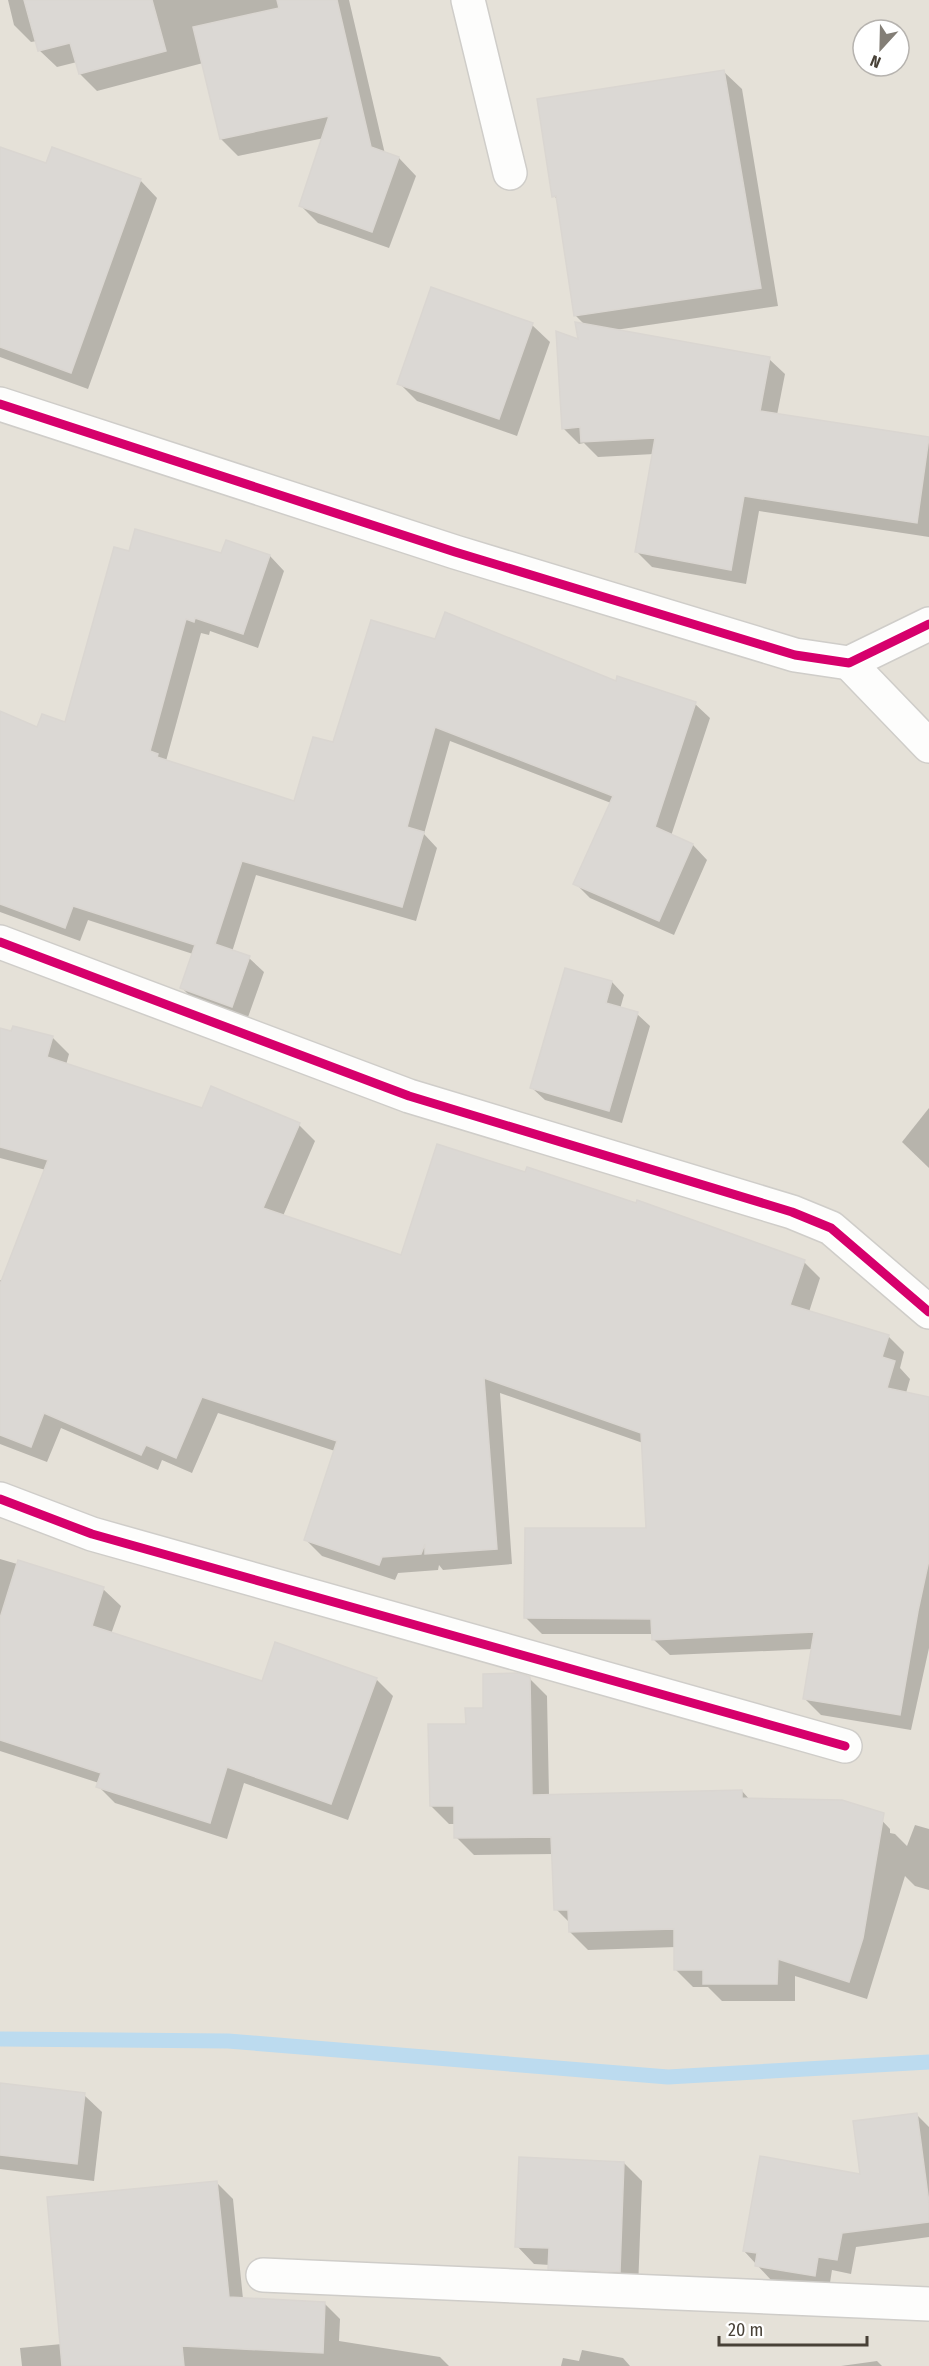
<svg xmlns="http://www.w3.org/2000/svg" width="929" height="2366" viewBox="0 0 929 2366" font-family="'Fira Sans Condensed',sans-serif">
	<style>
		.residential { fill: #e5e1d8; fill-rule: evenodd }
		.shadow { fill: #0003 }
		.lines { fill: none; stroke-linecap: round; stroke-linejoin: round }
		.stream { stroke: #bcdbef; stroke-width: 15 }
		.building { fill: #dbd8d4; stroke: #dad6d1; stroke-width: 1.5 }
		.street-casing { stroke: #cfcdc9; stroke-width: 36 }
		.street { stroke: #fdfdfc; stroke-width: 33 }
		.cycleway-casing { stroke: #fff; stroke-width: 13 }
		.cycleway { stroke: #d6006c; stroke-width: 9 }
	</style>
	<rect width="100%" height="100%" fill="#f1efeb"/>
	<path class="residential" d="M 0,0 L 929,0 L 929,2366 L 0,2366 ZM 863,30 L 899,30 L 899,66 L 863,66 Z"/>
	<g class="shadow">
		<path d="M 8,0 L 349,0 L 385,154 L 399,158 L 416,176 L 389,248 L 318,223 L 300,205 L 324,138 L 238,156 L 221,139 L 203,63 L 97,91 L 80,74 L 77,62 L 57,67 L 39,50 L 37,41 L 31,42 L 14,25 Z"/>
		<path d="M 724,72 L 742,89 L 778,306 L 615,330 L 769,359 L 785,374 L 777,415 L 929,438 L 929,537 L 759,511 L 746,584 L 652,567 L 636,551 L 654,454 L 598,457 L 584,443 L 579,444 L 563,428 L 580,342 L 586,326 L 576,316 L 558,200 L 554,196 Z"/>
		<path d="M 0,149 L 47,165 L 140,180 L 157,198 L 88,389 L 0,357 Z"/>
		<path d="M 532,325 L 550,342 L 517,436 L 417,401 L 399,383 Z"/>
		<path d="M 226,542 L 270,556 L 284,571 L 258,648 L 210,631 L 209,635 L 201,633 L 166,761 L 295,803 L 334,744 L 436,641 L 695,704 L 710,718 L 671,836 L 693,845 L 707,860 L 674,935 L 590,898 L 575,883 L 611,803 L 450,741 L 424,834 L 437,848 L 416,921 L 256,875 L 232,952 L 249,958 L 264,972 L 247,1020 L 197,1003 L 182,988 L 193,954 L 88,920 L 80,941 L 0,912 L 0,712 L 38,729 L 66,724 L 130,553 L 222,555 Z"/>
		<path d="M 612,982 L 624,995 L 620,1009 L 637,1014 L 650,1026 L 622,1123 L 545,1100 L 532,1088 Z"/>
		<path d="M 0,1030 L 52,1037 L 69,1054 L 66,1065 L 203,1110 L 299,1125 L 315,1141 L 283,1216 L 402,1257 L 804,1262 L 820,1278 L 809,1312 L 888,1336 L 904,1352 L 900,1368 L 910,1379 L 906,1393 L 929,1399 L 929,1648 L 911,1730 L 821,1715 L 804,1698 L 813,1649 L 670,1655 L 653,1639 L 653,1634 L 542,1634 L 526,1618 L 647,1530 L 643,1443 L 500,1393 L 512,1564 L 443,1570 L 439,1565 L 438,1570 L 398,1573 L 395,1580 L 322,1556 L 305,1539 L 335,1451 L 218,1413 L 192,1473 L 162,1460 L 158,1470 L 61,1428 L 47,1462 L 0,1444 L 0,1280 L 3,1281 L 46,1170 L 0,1158 Z"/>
		<path d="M 929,1108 L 929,1168 L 902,1142 Z"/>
		<path d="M 0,1559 L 103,1589 L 121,1606 L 111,1634 L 263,1682 L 376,1679 L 393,1696 L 348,1820 L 244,1783 L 227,1839 L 115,1803 L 98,1786 L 99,1783 L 0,1751 Z"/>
		<path d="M 529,1678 L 547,1696 L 549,1796 L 742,1791 L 750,1800 L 873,1811 L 890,1829 L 890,1833 L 895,1834 L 907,1846 L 915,1825 L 929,1829 L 929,1890 L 915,1886 L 905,1876 L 867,1999 L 795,1976 L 795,2001 L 722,2001 L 708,1987 L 693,1987 L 675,1969 L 676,1947 L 588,1950 L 570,1932 L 570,1923 L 556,1909 L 553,1854 L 474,1855 L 456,1837 L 456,1824 L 449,1824 L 431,1806 L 467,1726 L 484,1710 Z"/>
		<path d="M 0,2085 L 84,2095 L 102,2112 L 94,2181 L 0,2169 Z"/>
		<path d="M 916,2114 L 929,2127 L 929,2237 L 856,2247 L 851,2274 L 832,2270 L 829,2289 L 771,2280 L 744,2251 L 861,2176 Z"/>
		<path d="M 624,2163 L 642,2181 L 638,2289 L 568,2286 L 550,2268 L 550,2265 L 534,2264 L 517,2246 Z"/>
		<path d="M 217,2183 L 233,2199 L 243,2299 L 324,2303 L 340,2319 L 339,2341 L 440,2357 L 449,2366 L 22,2366 L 20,2348 L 62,2344 Z"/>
		<path d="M 582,2350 L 623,2358 L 630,2366 L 561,2366 L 563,2358 L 579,2361 Z"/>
		<path d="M 877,2361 L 882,2366 L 841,2366 Z"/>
	</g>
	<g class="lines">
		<path class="stream" d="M 0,2039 L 228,2041 L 668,2077 L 929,2062"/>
	</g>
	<g class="building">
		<path d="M 24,0 L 152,0 L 166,51 L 79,74 L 70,43 L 38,51 Z"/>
		<path d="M 277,0 L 337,0 L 371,147 L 399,157 L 372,232 L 299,206 L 329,116 L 220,139 L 193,27 L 279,8 Z"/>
		<path d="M 724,70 L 761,288 L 574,316 L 556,196 L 552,197 L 537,99 Z"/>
		<path d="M 0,147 L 46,163 L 52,147 L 141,179 L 71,373 L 0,347 Z"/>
		<path d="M 431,287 L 533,323 L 499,419 L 397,384 Z"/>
		<path d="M 575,322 L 770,357 L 760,411 L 929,437 L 917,523 L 744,496 L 731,570 L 635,552 L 655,438 L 581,442 L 580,427 L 562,429 L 556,331 L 578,339 Z"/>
		<path d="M 135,529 L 221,553 L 226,540 L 270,555 L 243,634 L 195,618 L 194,622 L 186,619 L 150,751 L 158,754 L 157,757 L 294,801 L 313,737 L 333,742 L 371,620 L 435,639 L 445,612 L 616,681 L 617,676 L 696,702 L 655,827 L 693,844 L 659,921 L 573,884 L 613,796 L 435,727 L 407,827 L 424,832 L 402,907 L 242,861 L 215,944 L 250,956 L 232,1007 L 180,988 L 195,945 L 73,906 L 65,928 L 0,904 L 0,711 L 37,727 L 42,714 L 65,722 L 114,547 L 129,551 Z"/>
		<path d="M 565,968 L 612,981 L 606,1003 L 638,1012 L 609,1111 L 530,1088 Z"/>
		<path d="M 13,1026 L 53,1036 L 47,1057 L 202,1108 L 211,1086 L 300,1123 L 263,1208 L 401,1255 L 437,1144 L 525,1172 L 527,1167 L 636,1203 L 637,1200 L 805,1260 L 790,1305 L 889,1335 L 882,1357 L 895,1361 L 887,1388 L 929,1397 L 929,1560 L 918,1611 L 900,1715 L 803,1699 L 814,1632 L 652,1640 L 651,1619 L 524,1618 L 525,1528 L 646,1528 L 641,1433 L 484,1378 L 497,1549 L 425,1554 L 425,1544 L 421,1554 L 382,1557 L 379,1565 L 304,1540 L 337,1441 L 202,1397 L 176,1458 L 146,1445 L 141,1455 L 44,1413 L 31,1447 L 0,1435 L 0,1284 L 48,1160 L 0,1147 L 0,1028 L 11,1031 Z"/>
		<path d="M 18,1560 L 104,1587 L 92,1626 L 262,1681 L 275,1642 L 377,1678 L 331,1804 L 227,1767 L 210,1823 L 96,1787 L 101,1773 L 0,1740 L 0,1618 Z"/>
		<path d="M 518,1673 L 530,1677 L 532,1795 L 742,1790 L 742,1798 L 842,1800 L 884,1813 L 863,1938 L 849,1982 L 778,1959 L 777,1984 L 703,1984 L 703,1970 L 674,1970 L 674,1929 L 569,1932 L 568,1910 L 554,1910 L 551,1837 L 454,1838 L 454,1806 L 430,1806 L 428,1724 L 466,1724 L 465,1708 L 483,1708 L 483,1674 Z"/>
		<path d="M 0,2083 L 85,2093 L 77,2164 L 0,2155 Z"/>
		<path d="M 917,2113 L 929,2203 L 929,2222 L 842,2233 L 837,2260 L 818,2257 L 815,2276 L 755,2266 L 757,2253 L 743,2251 L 760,2156 L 860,2174 L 853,2121 Z"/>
		<path d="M 519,2157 L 624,2162 L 620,2272 L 548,2269 L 549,2248 L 515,2247 Z"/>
		<path d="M 217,2181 L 229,2297 L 325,2302 L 323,2353 L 182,2346 L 184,2366 L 62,2366 L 47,2197 Z"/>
	</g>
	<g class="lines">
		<defs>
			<g id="street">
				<path d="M 468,0 L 510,173"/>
				<path d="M 0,404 L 455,552 L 795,655 L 849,663 L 929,624"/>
				<path d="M 849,663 L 929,746"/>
				<path d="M 0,942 L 409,1096 L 792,1212 L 831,1228 L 929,1312"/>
				<path d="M 0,1499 L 92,1534 L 845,1746"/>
				<path d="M 263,2275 L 929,2304"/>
			</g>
		</defs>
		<use href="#street" class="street-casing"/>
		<use href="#street" class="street"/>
		<defs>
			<g id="cycleway">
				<path d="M 0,404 L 455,552 L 795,655 L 849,663 L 929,624"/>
				<path d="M 0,942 L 409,1096 L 792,1212 L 831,1228 L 929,1312"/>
				<path d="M 0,1499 L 92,1534 L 845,1746"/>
			</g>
		</defs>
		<use href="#cycleway" class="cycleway-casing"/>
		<use href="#cycleway" class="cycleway"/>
	</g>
	<g transform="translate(881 48) rotate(202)"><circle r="28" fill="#ffffff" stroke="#b6b3af" stroke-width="1.5"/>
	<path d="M0-4.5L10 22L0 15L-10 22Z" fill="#837e76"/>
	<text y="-9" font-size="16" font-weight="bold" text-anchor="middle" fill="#484137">N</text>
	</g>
	<path d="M719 2336v9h148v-9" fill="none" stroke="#484137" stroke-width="3"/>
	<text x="728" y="2336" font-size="18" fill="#484137" stroke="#ffffff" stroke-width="4.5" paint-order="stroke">20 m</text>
</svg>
